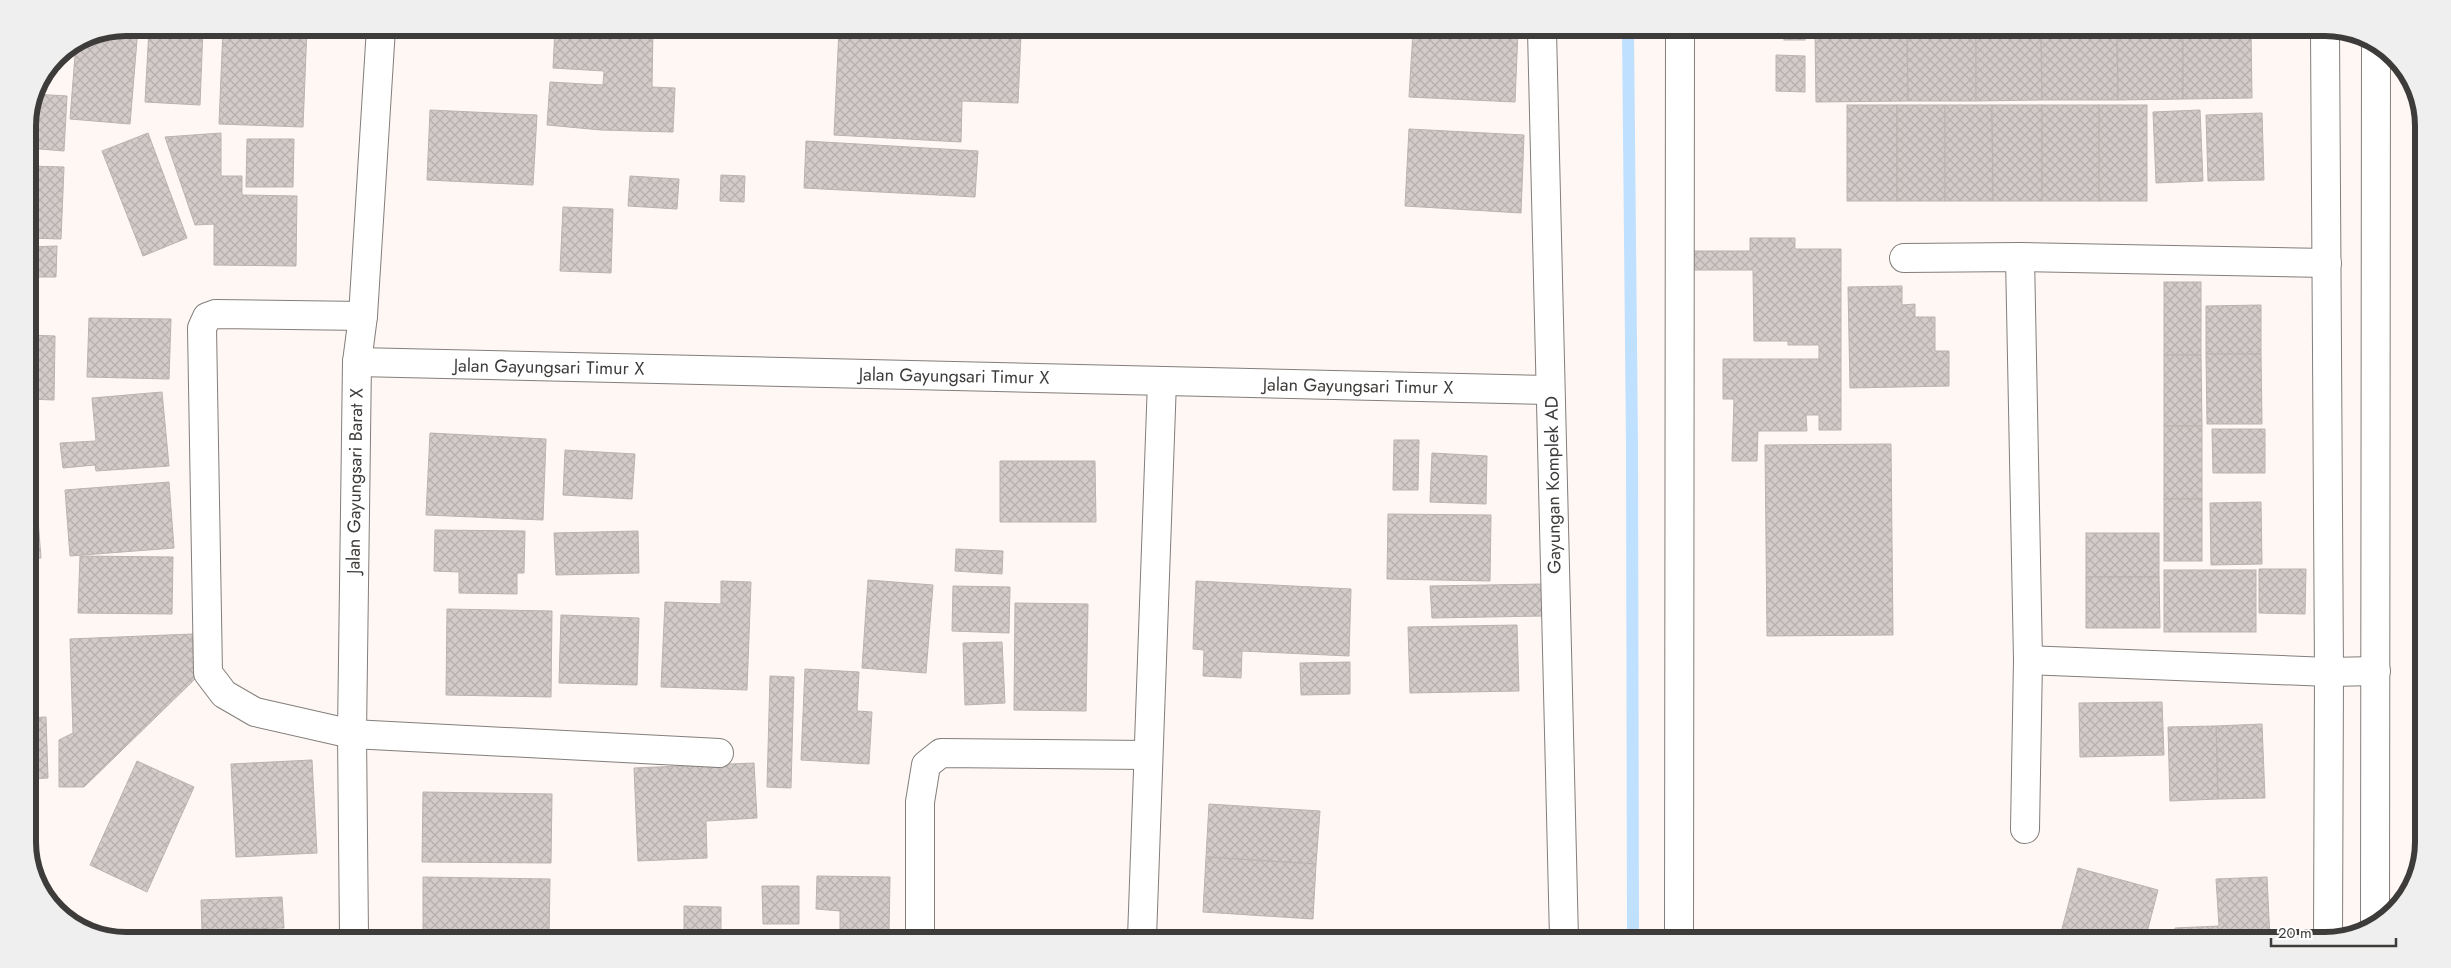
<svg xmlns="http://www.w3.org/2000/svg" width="2451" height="968" viewBox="0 0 2451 968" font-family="Jost,sans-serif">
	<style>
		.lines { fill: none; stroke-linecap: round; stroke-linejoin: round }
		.stream { stroke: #bfe0ff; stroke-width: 12 }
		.building { fill: url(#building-cross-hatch); stroke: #bab3b0 }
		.minor-casing { stroke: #837e7b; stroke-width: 30 }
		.minor { stroke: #fff; stroke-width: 28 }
		.labels { text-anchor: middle; stroke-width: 4; stroke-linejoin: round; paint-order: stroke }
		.street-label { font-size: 18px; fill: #3e3c3a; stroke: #fff }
		.rim { fill: none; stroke: #3e3c3a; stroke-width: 6 }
	</style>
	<defs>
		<pattern id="building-cross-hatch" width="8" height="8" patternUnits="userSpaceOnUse" patternTransform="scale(1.25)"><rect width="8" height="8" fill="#d2cbc9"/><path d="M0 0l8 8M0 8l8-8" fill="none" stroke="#b5afad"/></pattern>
	</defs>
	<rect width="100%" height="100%" fill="#fef7f4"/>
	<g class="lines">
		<path class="stream" d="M 1628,31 L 1632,447 L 1633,939"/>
	</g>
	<g class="building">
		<path d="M 126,28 L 138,28 L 130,124 L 70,119 L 76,43 L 88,35 Z"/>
		<path d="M 149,28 L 203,28 L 200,105 L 145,102 Z"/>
		<path d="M 223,28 L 307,28 L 303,127 L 219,124 Z"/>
		<path d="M 555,29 L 653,29 L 652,87 L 675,88 L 673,132 L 601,130 L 547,125 L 550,82 L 603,85 L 604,71 L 553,68 Z"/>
		<path d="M 839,29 L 944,29 L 1021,34 L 1018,103 L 962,101 L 961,142 L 834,135 Z"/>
		<path d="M 1413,31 L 1518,31 L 1515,102 L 1409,97 Z"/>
		<rect x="1784" y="31" width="21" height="9"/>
		<path d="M 1815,32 L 1907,32 L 1908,101 L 1816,102 Z"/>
		<path d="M 1907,32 L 1976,32 L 1976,101 L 1908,101 Z"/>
		<path d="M 1976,32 L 2041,32 L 2042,100 L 1976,101 Z"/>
		<path d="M 2041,32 L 2117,32 L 2118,100 L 2042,100 Z"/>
		<path d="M 2117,32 L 2183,32 L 2183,99 L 2118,100 Z"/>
		<path d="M 2183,32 L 2251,33 L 2252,98 L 2183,99 Z"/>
		<path d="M 1776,55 L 1805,56 L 1805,92 L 1776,91 Z"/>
		<path d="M 34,94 L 67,96 L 64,151 L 28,148 L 28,120 Z"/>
		<rect x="1847" y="105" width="50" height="96"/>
		<rect x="1897" y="105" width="48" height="96"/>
		<path d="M 1945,105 L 1992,105 L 1993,201 L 1945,201 Z"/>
		<path d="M 1992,105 L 2042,105 L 2042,201 L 1993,201 Z"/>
		<rect x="2042" y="105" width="57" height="96"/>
		<rect x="2099" y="105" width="48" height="96"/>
		<path d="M 430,110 L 537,115 L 533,185 L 427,180 Z"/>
		<path d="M 2200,110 L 2203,181 L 2156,183 L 2153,112 Z"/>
		<path d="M 2262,113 L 2264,180 L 2208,181 L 2206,115 Z"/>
		<path d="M 1409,129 L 1524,135 L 1521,213 L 1405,206 Z"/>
		<path d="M 148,133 L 187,238 L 143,256 L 102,151 Z"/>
		<path d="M 221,133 L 221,176 L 242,176 L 242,195 L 297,196 L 296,266 L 214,265 L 214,224 L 195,225 L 165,137 Z"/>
		<path d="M 247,139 L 294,139 L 293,187 L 246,187 Z"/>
		<path d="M 806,141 L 978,151 L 975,197 L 804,188 Z"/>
		<path d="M 28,166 L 64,167 L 61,239 L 28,238 Z"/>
		<path d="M 721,175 L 745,176 L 744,202 L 720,201 Z"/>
		<path d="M 630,176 L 679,179 L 677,209 L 628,206 Z"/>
		<path d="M 563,207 L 613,209 L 611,273 L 560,271 Z"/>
		<path d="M 1750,238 L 1795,238 L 1795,249 L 1841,249 L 1841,430 L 1819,430 L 1819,415 L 1806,415 L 1807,431 L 1758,431 L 1757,461 L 1732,461 L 1734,399 L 1723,399 L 1723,359 L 1819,359 L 1819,345 L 1788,345 L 1788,341 L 1754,341 L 1753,270 L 1693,270 L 1692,251 L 1750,251 Z"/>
		<path d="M 57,246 L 56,277 L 28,277 L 28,247 Z"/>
		<rect x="2164" y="282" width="37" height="73"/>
		<path d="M 1902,286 L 1902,305 L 1915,304 L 1915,317 L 1935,317 L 1935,351 L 1949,351 L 1949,386 L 1850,388 L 1848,287 Z"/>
		<path d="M 2261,305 L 2261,354 L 2206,354 L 2206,306 Z"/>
		<path d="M 89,318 L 171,319 L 169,379 L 87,377 Z"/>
		<path d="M 28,335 L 55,336 L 54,400 L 28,399 Z"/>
		<path d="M 2206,354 L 2261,354 L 2262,424 L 2207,424 Z"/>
		<path d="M 2164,355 L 2201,355 L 2202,426 L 2164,426 Z"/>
		<path d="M 162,392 L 169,466 L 96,471 L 95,465 L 63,468 L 60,443 L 96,441 L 92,398 Z"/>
		<rect x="2164" y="426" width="38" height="73"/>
		<path d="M 2212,429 L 2265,429 L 2265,473 L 2213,473 Z"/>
		<path d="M 430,433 L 546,439 L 543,520 L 426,515 Z"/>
		<path d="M 1394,440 L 1419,440 L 1418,490 L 1393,490 Z"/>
		<path d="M 1891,444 L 1893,635 L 1767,636 L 1765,445 Z"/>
		<path d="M 565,450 L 635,454 L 632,499 L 563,495 Z"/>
		<path d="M 1432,453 L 1487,456 L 1486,504 L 1430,502 Z"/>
		<path d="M 1000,461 L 1095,461 L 1096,522 L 1000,522 Z"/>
		<path d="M 28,481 L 35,481 L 41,558 L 28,559 Z"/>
		<path d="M 169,482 L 174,548 L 70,556 L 65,490 Z"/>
		<rect x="2164" y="499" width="38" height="62"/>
		<path d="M 2261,502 L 2262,564 L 2211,565 L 2210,503 Z"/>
		<path d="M 1388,514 L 1491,515 L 1490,581 L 1387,579 Z"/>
		<path d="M 435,530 L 525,531 L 524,573 L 517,573 L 517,594 L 459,593 L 459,572 L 434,571 Z"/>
		<path d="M 638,531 L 639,573 L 556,575 L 554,533 Z"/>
		<rect x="2086" y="533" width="73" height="44"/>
		<path d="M 956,549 L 1003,551 L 1002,574 L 955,571 Z"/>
		<path d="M 80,556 L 173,557 L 172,614 L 78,613 Z"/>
		<path d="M 2259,569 L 2306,569 L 2305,614 L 2259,613 Z"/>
		<rect x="2164" y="570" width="92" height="62"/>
		<path d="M 2086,577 L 2159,577 L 2160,628 L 2086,628 Z"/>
		<path d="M 868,580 L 933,585 L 926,673 L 862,668 Z"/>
		<path d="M 721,581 L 751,582 L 747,690 L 661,687 L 665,602 L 721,604 Z"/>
		<path d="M 1196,581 L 1351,589 L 1349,656 L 1242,651 L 1241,678 L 1203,676 L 1204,650 L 1193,649 Z"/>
		<path d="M 1543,584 L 1544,616 L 1432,618 L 1430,586 Z"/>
		<path d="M 953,586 L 1010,587 L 1009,633 L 952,631 Z"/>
		<path d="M 1015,603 L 1088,604 L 1086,711 L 1014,710 Z"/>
		<path d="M 447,609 L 552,611 L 551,697 L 446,695 Z"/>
		<path d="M 561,615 L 639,618 L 637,685 L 559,683 Z"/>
		<path d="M 1517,625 L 1519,691 L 1410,693 L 1408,627 Z"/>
		<path d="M 192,634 L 195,679 L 84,787 L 59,787 L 59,740 L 73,733 L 70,639 Z"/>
		<path d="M 1002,642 L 1005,703 L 965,705 L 963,643 Z"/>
		<path d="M 1350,662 L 1350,694 L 1301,695 L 1300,663 Z"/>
		<path d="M 805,669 L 859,672 L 857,711 L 872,712 L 869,764 L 801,760 Z"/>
		<path d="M 770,676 L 794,677 L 791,788 L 767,787 Z"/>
		<path d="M 2162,702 L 2164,755 L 2080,757 L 2079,703 Z"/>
		<path d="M 46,717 L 48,778 L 28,779 L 28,718 Z"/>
		<path d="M 2262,724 L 2265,798 L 2218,799 L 2216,726 Z"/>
		<path d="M 2216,726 L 2218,799 L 2170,801 L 2168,727 Z"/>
		<path d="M 312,760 L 317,853 L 236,857 L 231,764 Z"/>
		<path d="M 137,761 L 194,787 L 147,892 L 90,865 Z"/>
		<path d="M 754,763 L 757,818 L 706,821 L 707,858 L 638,861 L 634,768 Z"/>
		<path d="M 423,792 L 552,794 L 551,863 L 422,862 Z"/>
		<path d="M 1209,804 L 1320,811 L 1316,864 L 1206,857 Z"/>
		<path d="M 1206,857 L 1316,864 L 1313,919 L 1203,912 Z"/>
		<path d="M 2078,868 L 2158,890 L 2145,940 L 2059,940 Z"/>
		<path d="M 38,876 L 45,877 L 45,894 Z"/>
		<path d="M 817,876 L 890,877 L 889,932 L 840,931 L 840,911 L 816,909 Z"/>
		<path d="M 423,877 L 550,879 L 549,936 L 423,936 Z"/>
		<path d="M 2267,877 L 2270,940 L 2175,940 L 2175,928 L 2219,926 L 2216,879 Z"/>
		<path d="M 762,886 L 799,886 L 799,924 L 763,924 Z"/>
		<path d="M 282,897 L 284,928 L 202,930 L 201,900 Z"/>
		<path d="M 684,906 L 721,907 L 721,937 L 684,937 Z"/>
		<path d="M 1207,932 L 1257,934 L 1257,938 L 1207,938 Z"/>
	</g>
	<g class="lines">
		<defs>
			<g id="minor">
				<path d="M 1542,31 L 1564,939"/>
				<path d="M 2325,33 L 2329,672 L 2328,940"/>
				<path d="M 2020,257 L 2028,660 L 2025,829"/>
				<path d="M 1904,258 L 2020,257 L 2327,263"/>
				<path d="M 363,316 L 215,314 L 207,317 L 202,328 L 208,673 L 224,694 L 255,712 L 352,734 L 719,753"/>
				<path d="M 357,362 L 1550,390"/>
				<path d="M 2028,660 L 2329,672 L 2376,671"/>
				<path d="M 2375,925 L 2376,46"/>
				<path d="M 1679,928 L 1680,31"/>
				<path d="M 354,936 L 352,734 L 357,362 L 363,316 L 381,28"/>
				<path d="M 920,937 L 920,802 L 926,765 L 941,753 L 1148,755"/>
				<path d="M 1142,938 L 1162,381"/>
			</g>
		</defs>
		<use href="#minor" class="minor-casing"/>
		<use href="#minor" class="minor"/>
	</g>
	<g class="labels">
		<g class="street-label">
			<text transform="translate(549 367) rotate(1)" y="6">Jalan Gayungsari Timur X</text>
			<text transform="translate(954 376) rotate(1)" y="6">Jalan Gayungsari Timur X</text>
			<text transform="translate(1358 386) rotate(1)" y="6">Jalan Gayungsari Timur X</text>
			<text transform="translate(355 481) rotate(-89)" y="6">Jalan Gayungsari Barat X</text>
			<text transform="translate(1553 485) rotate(-91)" y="6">Gayungan Komplek AD</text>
		</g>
	</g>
	<path d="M0 0H2451V968H0ZM126 36H2325A90 90 0 0 1 2415 126V842A90 90 0 0 1 2325 932H126A90 90 0 0 1 36 842V126A90 90 0 0 1 126 36Z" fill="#f0efef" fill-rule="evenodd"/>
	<path class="rim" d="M126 36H2325A90 90 0 0 1 2415 126V842A90 90 0 0 1 2325 932H126A90 90 0 0 1 36 842V126A90 90 0 0 1 126 36Z"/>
	<path d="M2271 938v8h125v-8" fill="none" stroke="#3e3c3a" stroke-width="2.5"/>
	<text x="2278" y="938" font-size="15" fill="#3e3c3a" stroke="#ffffff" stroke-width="4" paint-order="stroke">20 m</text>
</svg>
